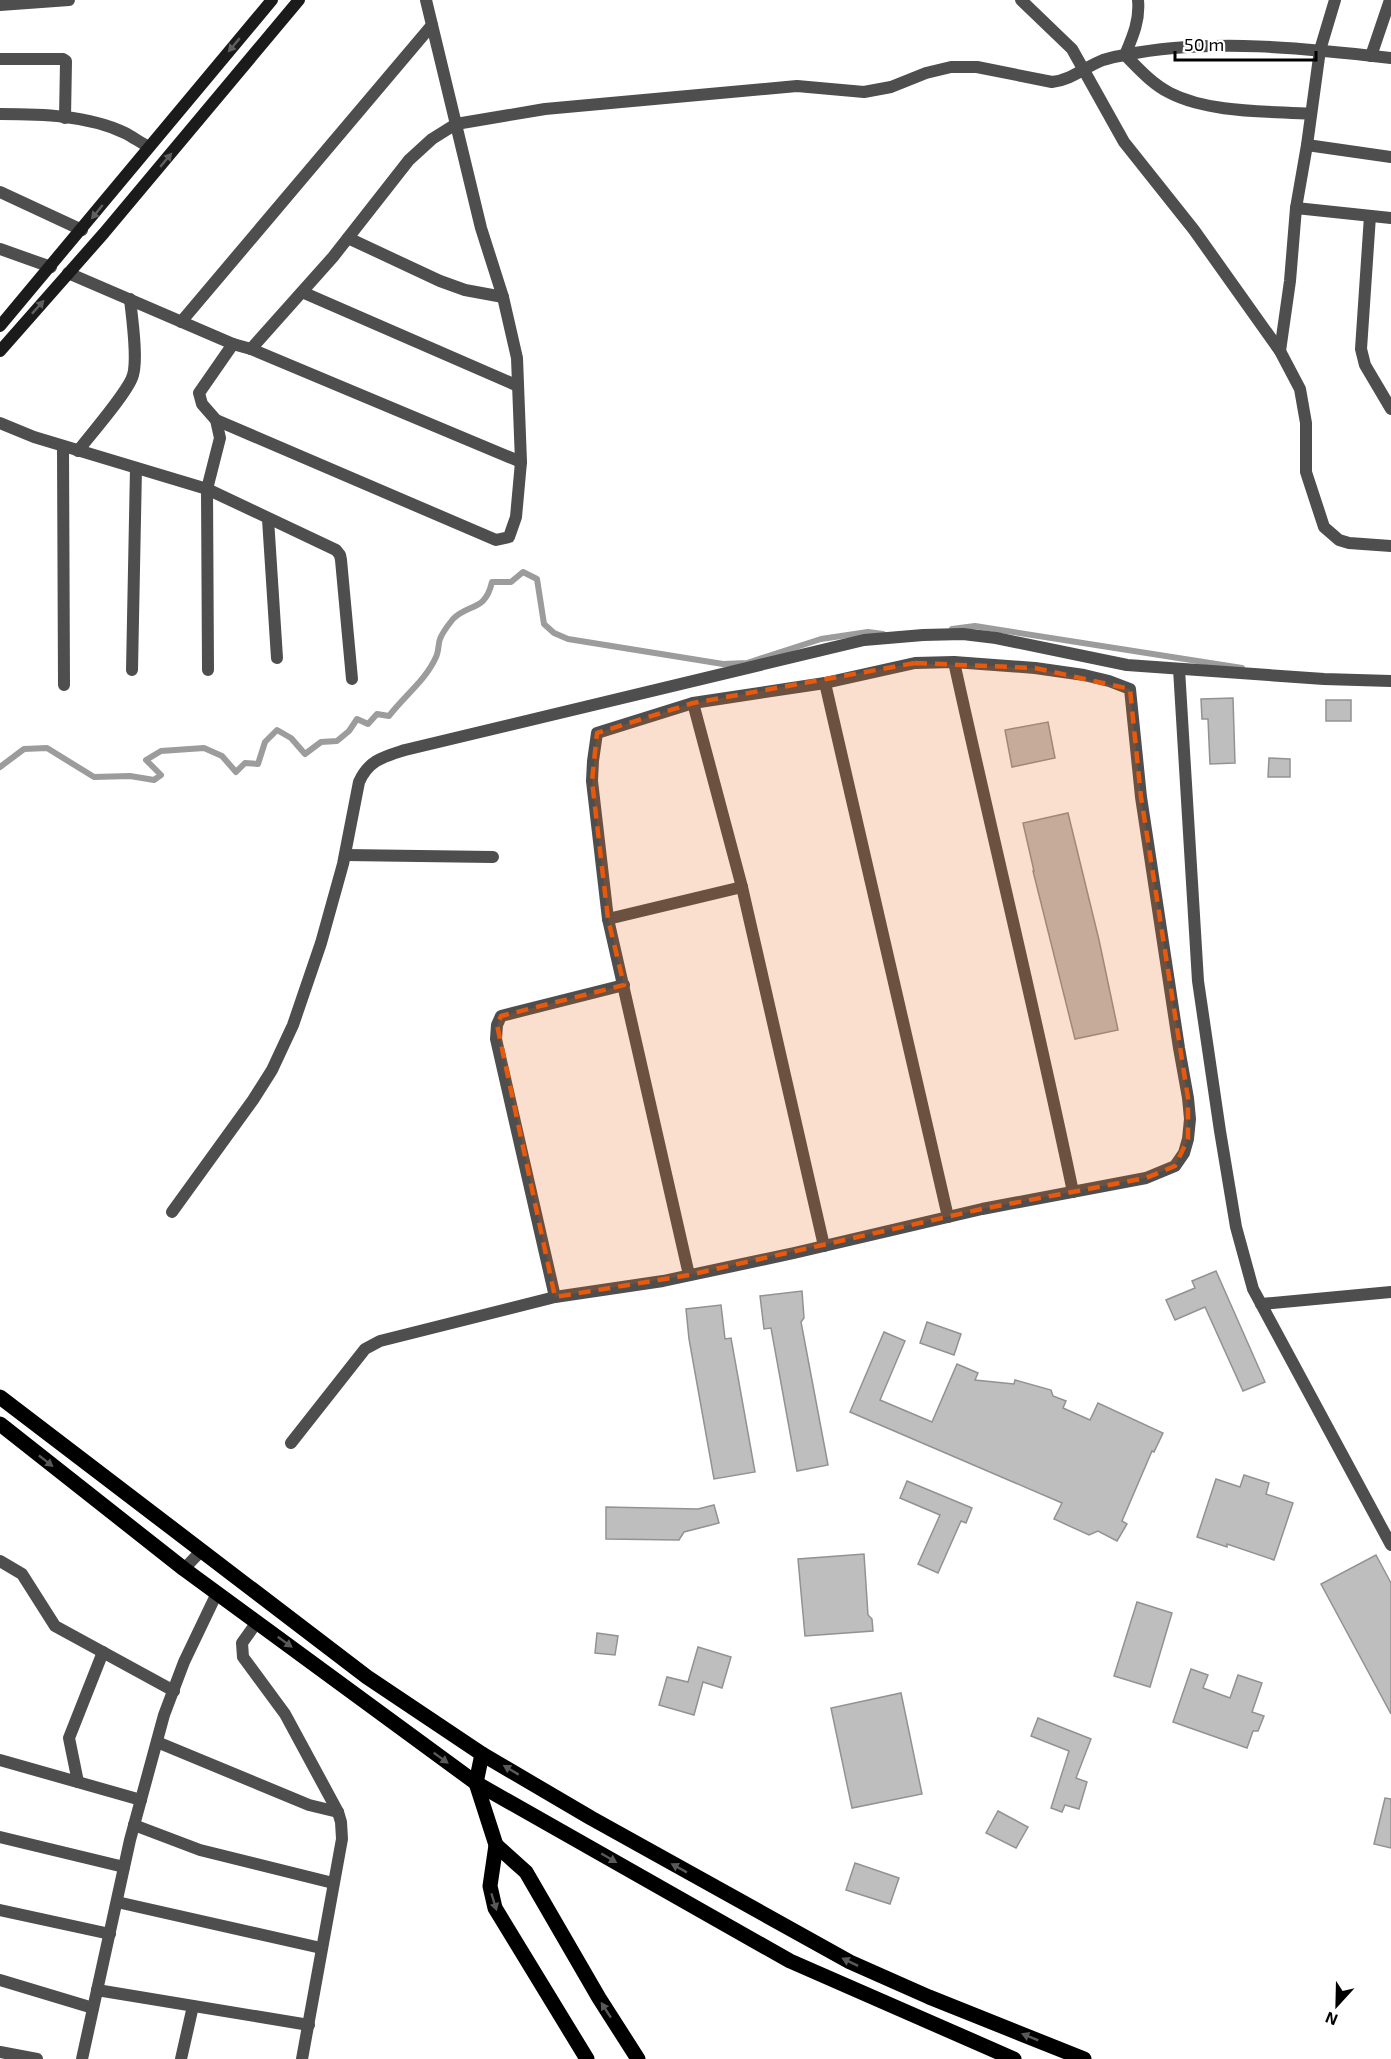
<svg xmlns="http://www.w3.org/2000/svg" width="1391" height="2059" viewBox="0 0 1391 2059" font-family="'Exo 2',sans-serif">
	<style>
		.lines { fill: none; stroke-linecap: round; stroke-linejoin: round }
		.stream { stroke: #9c9c9c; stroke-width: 6 }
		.building { fill: #bebebe; stroke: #929292; stroke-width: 1.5 }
		.street { stroke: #4e4e4e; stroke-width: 12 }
		.secondary { stroke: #1b1b1b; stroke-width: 12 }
		.primary { stroke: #000; stroke-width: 15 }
		.oneway { fill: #5f5f5f }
		.oneway2 { fill: #595959 }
		.marked { fill: #e8590c; fill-opacity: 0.2; stroke: #e8590c; stroke-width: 4.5; stroke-dasharray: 12 8; stroke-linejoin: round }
	</style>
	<rect width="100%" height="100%" fill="#fff"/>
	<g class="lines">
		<g class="stream">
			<path d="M 952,629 L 975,626 L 1242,668"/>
			<path d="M 0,767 L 24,749 L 47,748 L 94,777 L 130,776 L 154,780 L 161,775 L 146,760 L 161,751 L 204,748 L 222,756 L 236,772 L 245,763 L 258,764 L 265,742 L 277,730 L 291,738 L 305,754 L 321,742 L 337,741 L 349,731 L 357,719 L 368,724 L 377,714 L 389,716 C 404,696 426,680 436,657 C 439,651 438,644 440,639 C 442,633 449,624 453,619 C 469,603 485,612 492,582 L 511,582 L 523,572 L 537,579 L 544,624 L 554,633 L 568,639 L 723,664 L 747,663 L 821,639 L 868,632 L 883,634"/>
		</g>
	</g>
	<g class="building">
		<path d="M 1233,698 L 1235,763 L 1210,764 L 1208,719 L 1202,719 L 1201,699 Z"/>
		<rect x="1326" y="700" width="25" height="21"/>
		<path d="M 1048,722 L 1055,758 L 1012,767 L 1005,730 Z"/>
		<path d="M 1269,758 L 1290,759 L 1290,777 L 1268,777 Z"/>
		<path d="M 1068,813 L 1099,940 L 1118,1030 L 1075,1039 L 1033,871 L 1034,871 L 1023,823 Z"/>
		<path d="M 1216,1271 L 1265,1382 L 1243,1391 L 1205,1307 L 1175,1320 L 1166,1300 L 1195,1288 L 1192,1281 Z"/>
		<path d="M 802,1291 L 804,1318 L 801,1322 L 828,1465 L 797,1471 L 771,1328 L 764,1329 L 760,1296 Z"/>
		<path d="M 721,1305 L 725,1339 L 731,1338 L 755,1472 L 714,1479 L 689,1339 L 686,1309 Z"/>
		<path d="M 927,1322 L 961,1334 L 954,1355 L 920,1343 Z"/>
		<path d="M 884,1332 L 905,1341 L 880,1400 L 932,1422 L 957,1364 L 978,1373 L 975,1380 L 1014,1384 L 1015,1380 L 1051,1390 L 1053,1396 L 1066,1401 L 1063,1408 L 1090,1420 L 1098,1403 L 1163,1433 L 1154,1452 L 1152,1451 L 1122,1521 L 1127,1524 L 1117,1541 L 1098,1531 L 1089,1535 L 1054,1519 L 1062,1503 L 850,1412 Z"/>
		<path d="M 1244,1475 L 1269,1483 L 1266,1494 L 1293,1503 L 1274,1560 L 1227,1544 L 1227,1547 L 1197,1537 L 1216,1479 L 1240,1487 Z"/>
		<path d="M 907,1481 L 972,1508 L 966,1523 L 961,1521 L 938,1573 L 918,1564 L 940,1515 L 900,1498 Z"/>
		<path d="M 714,1505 L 719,1523 L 684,1532 L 679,1540 L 606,1539 L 606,1507 L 698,1509 Z"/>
		<path d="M 864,1554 L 868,1615 L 872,1619 L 873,1631 L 805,1636 L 798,1559 Z"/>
		<path d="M 1376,1555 L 1391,1583 L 1391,1714 L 1321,1584 Z"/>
		<path d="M 1137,1602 L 1172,1613 L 1150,1687 L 1114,1676 Z"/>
		<path d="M 597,1633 L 618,1636 L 615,1655 L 595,1653 Z"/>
		<path d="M 698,1647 L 731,1657 L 722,1688 L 703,1682 L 694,1715 L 659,1705 L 667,1677 L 688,1682 Z"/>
		<path d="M 1191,1669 L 1208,1675 L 1203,1688 L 1230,1698 L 1238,1675 L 1262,1683 L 1252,1712 L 1264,1716 L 1258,1731 L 1253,1731 L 1247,1748 L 1173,1722 Z"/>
		<path d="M 901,1693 L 922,1794 L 852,1808 L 831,1708 Z"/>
		<path d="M 1038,1718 L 1091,1739 L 1076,1778 L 1087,1782 L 1079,1809 L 1065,1805 L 1062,1812 L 1051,1808 L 1069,1751 L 1031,1736 Z"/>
		<path d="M 1385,1798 L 1391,1799 L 1391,1848 L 1374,1844 Z"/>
		<path d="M 998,1811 L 1028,1827 L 1016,1848 L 986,1833 Z"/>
		<path d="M 855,1863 L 899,1878 L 890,1904 L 846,1890 Z"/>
	</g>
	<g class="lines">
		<g class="street">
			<path d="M 1021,0 L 1072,49 L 1124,142 L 1194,230 L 1280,351 L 1300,389 L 1306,423 L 1306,472 L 1324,527 L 1339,540 L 1349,543 L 1391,546"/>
			<path d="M 1138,0 C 1140,20 1133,36 1125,55 C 1139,69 1152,84 1170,93 C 1209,113 1267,111 1311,114"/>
			<path d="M 0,5 L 69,0"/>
			<path d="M 1371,56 L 1390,0"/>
			<path d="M 0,59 L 63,59 L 66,61 L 65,118"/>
			<path d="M 0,114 C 40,114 88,115 125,133 C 133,137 141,143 149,147"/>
			<path d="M 1307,145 L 1391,157"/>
			<path d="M 0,192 L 82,230"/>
			<path d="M 1296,208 L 1391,218"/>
			<path d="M 1370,216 L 1361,349 L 1365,365 L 1391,409"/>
			<path d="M 348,238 L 440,281 L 465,290 L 503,297"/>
			<path d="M 0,249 L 51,267"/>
			<path d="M 68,273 L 233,344 L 251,349 L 521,462"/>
			<path d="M 302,292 L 518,386"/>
			<path d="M 181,322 L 432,25"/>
			<path d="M 251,349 L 333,257 L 409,160 L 432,139 L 456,124 L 545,109 L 797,86 L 864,92 L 891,87 L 926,73 L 951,67 L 977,67 L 1052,82 C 1071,80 1085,67 1103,60 C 1109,58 1118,56 1125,55 C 1210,38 1306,48 1391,58"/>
			<path d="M 1280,351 L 1290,281 L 1296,208 L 1307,145 L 1320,50 L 1335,0"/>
			<path d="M 216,420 L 496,540 L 509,537 L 516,517 L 521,462 L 517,358 L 503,297 L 481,228 L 426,0"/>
			<path d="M 0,423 L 34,437 L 207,489 L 336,550 L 340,555 L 341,560 L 352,679"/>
			<path d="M 63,447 L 64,685"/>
			<path d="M 78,451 C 90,435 129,391 133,375 C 138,358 132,318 130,299"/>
			<path d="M 268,519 L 277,658"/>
			<path d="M 954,662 C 993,839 1036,1015 1073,1192"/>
			<path d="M 1179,669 L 1198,981 L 1220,1131 L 1236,1227 L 1253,1289 L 1391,1545"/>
			<path d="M 132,670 L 136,468"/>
			<path d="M 208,670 L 207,489 L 220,438 L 216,420 L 202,404 L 199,393 L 233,344"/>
			<path d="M 825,683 L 948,1217"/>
			<path d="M 693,703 L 742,887 L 824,1246"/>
			<path d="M 345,855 L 493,857"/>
			<path d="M 608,919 L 742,887"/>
			<path d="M 172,1212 L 253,1100 L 272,1070 L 293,1025 L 321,943 L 343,864 L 359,782 C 369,760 383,757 405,750 L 864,640 L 923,635 L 963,634 L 996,638 L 1127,665 L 1324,679 L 1391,681"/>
			<path d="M 555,1297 L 496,1039 L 497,1025 L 501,1016 L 624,985"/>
			<path d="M 1261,1304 L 1391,1292"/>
			<path d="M 291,1443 L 365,1349 L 380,1341 L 555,1297 L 663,1281 L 794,1253 L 982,1209 L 1146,1178 L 1175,1166 L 1184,1153 L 1188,1139 L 1190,1119 L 1188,1098 L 1179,1048 L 1141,797 L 1130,689 L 1109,681 L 1084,675 L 1035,668 L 954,662 L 915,663 L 825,683 L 693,703 L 597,733 L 593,761 L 592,781 L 608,919 L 689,1275"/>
			<path d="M 0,1561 L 22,1574 L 55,1626 L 174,1691"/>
			<path d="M 184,1569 L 201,1551"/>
			<path d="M 257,1622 L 242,1643 L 243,1657 L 285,1714 L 338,1812 L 341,1822 L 342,1839 L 302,2059"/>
			<path d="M 157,1742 L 309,1805 L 338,1812"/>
			<path d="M 0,1760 L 141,1800"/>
			<path d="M 78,1782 L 69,1738 L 103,1652"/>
			<path d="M 134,1825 L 200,1850 L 333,1883"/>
			<path d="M 0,1837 L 124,1867"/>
			<path d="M 117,1902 L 321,1948"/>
			<path d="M 0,1910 L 110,1934"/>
			<path d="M 0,1980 L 93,2008"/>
			<path d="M 97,1990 L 309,2025"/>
			<path d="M 0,2052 L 37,2059"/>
			<path d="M 82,2059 L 130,1840 L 164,1715 L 184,1662 L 217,1593"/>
			<path d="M 181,2059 L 193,2006"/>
		</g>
		<g class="secondary">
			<path d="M 0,326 L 272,0"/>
			<path d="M 0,351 L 104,233 L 299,0"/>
		</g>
		<g class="primary">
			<path d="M 0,1397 L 367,1677 L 482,1754 L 591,1818 L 850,1962 L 929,1997 L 1084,2059"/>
			<path d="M 0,1424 L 184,1569 L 476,1783 L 790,1961 L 1014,2059"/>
			<path d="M 482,1754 L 476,1783 L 496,1845 L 490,1886 L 495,1908 L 587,2059"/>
			<path d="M 496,1845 L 526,1872 L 599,1998 L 638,2059"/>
		</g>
	</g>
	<defs><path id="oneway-solid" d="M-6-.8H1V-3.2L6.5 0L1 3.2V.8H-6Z" transform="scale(1.5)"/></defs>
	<g class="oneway">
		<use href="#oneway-solid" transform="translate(234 45) rotate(130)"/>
		<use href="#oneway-solid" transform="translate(166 160) rotate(-50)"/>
		<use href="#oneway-solid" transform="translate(97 212) rotate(129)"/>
		<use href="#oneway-solid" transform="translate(38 307) rotate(-48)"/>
	</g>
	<g class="oneway2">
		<use href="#oneway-solid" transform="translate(46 1461) rotate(38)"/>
		<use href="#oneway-solid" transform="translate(285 1642) rotate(36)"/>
		<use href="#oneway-solid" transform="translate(441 1758) rotate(36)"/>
		<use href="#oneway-solid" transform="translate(511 1770) rotate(-149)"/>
		<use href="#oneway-solid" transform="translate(609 1858) rotate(30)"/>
		<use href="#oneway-solid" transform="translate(679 1868) rotate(-151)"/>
		<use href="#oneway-solid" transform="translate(494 1902) rotate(73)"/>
		<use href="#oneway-solid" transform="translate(850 1962) rotate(-154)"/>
		<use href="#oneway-solid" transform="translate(606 2010) rotate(-123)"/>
		<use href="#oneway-solid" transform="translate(1030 2037) rotate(-158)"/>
	</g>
	<path class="marked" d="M 915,663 L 1035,668 L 1130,689 L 1141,797 L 1188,1098 L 1188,1139 L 1175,1166 L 1146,1178 L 982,1209 L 689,1275 L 555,1297 L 497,1025 L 501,1016 L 624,985 L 608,919 L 592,781 L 597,733 L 693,703 Z"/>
	<g transform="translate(1337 2005) rotate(202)" stroke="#ffffff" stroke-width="4.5" paint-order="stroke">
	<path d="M0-4.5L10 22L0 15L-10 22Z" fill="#000000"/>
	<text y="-9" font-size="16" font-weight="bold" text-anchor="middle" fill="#000000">N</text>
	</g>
	<path d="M1175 51v9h141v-9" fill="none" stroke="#000000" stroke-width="3"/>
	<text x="1184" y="51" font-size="18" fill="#000000" stroke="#ffffff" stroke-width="4.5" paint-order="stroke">50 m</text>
</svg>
